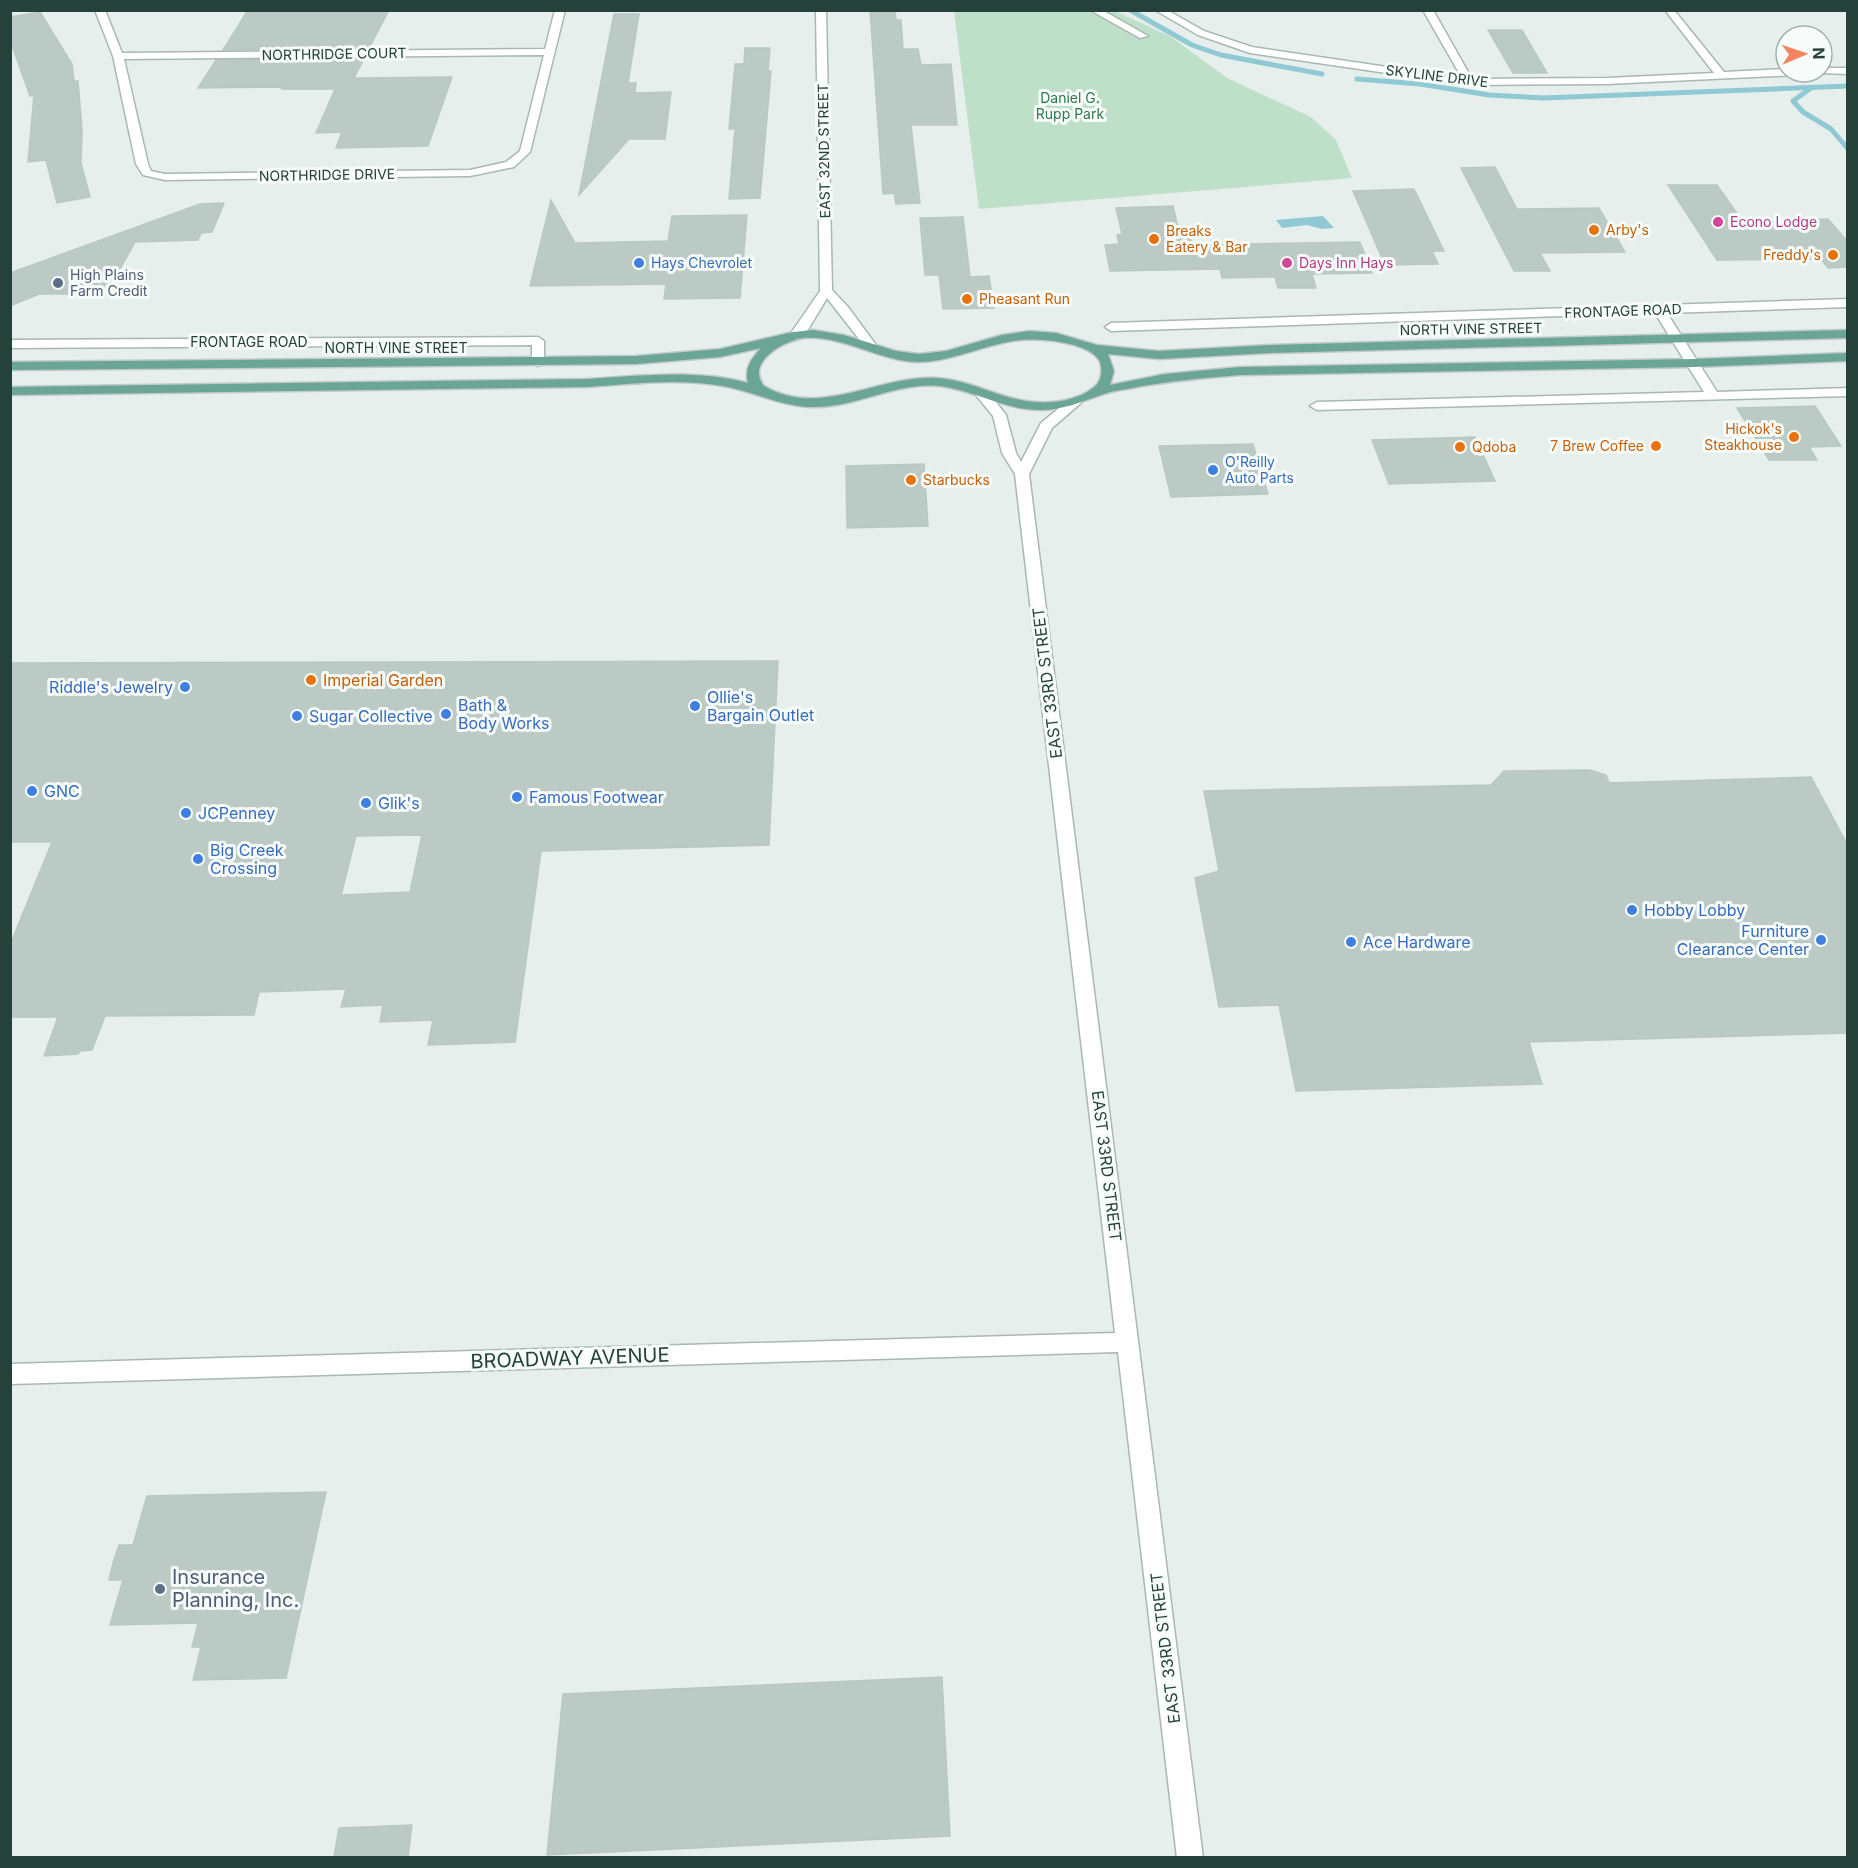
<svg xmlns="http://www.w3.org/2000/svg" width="1858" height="1868" viewBox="0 0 1858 1868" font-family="Inter,sans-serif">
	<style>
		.green { fill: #bfe0c8 }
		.water { fill: #8ec9d4 }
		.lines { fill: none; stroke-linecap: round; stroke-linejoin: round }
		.stream { stroke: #8ec9d4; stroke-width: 5 }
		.building { fill: #bbcac4; stroke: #b8c9c2; stroke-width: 1.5; fill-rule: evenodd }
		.street-casing { stroke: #a8b8b2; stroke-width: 3 }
		.secondary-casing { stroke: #a4bbb3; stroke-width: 3 }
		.primary-casing { stroke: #c2cac8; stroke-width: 3 }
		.street { fill: #fff; fill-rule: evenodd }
		.secondary { fill: #fff; fill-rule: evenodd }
		.primary { fill: #6aa596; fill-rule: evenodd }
		.hotel-dot { fill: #d1479c; stroke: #f7fbf9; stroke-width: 2 }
		.food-dot { fill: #e8710a; stroke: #f7fbf9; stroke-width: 2 }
		.shop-dot { fill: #3f7fe0; stroke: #f7fbf9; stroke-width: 2 }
		.service-dot { fill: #5c6f8a; stroke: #f7fbf9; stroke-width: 2 }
		.labels { text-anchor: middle; stroke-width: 6; stroke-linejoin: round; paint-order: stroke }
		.far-street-label { font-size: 14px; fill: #24423a; stroke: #f7fbf9 }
		.far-park-label { font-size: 14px; fill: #2d7a4b; stroke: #f7fbf9 }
		.far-hotel-label { font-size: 14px; fill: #b23c85; stroke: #f7fbf9; text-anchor: start }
		.far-food-label { font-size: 14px; fill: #c56008; stroke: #f7fbf9; text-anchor: start }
		.far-shop-label { font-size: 14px; fill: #366cbe; stroke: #f7fbf9; text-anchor: start }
		.far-service-label { font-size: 14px; fill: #4e5e75; stroke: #f7fbf9; text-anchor: start }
		.food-label { font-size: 16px; fill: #c56008; stroke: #f7fbf9; text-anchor: start }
		.street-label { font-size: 16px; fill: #24423a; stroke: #f7fbf9 }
		.shop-label { font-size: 16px; fill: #366cbe; stroke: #f7fbf9; text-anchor: start }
		.near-street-label { font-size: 20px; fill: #24423a; stroke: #f7fbf9 }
		.near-service-label { font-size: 20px; fill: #4e5e75; stroke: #f7fbf9; text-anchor: start }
	</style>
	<rect width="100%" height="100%" fill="#e6efeb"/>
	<path class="green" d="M 954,11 L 1115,11 L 1170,36 L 1227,78 L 1311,117 L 1336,140 L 1352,178 L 979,209 Z"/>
	<path class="water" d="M 1323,216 L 1334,228 L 1322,229 L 1307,225 L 1282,228 L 1276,220 Z"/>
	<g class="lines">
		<g class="stream">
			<path d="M 1130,10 L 1192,45 L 1221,55 L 1322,74"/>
			<path d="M 1357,79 L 1420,84 L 1489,95 L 1544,98 L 1848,86"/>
			<path d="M 1811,88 L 1793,101 L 1803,112 L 1831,129 L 1848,149"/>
		</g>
	</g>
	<g class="building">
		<path d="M 248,10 L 389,10 L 369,48 L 223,50 Z"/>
		<path d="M 870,10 L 895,10 L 896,20 L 901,20 L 903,49 L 918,49 L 921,65 L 951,64 L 957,125 L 911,125 L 920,203 L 896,204 L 894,193 L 883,194 Z"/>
		<path d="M 40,12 L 72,64 L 74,81 L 78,81 L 82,130 L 81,163 L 90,197 L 57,203 L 46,160 L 28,162 L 34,95 L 30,96 L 10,40 L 10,17 Z"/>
		<path d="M 614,14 L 639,14 L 628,83 L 636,83 L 635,93 L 671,92 L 665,139 L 629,139 L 579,195 Z"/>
		<path d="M 1488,30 L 1522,30 L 1547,73 L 1513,73 Z"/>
		<path d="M 745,48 L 770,48 L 768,71 L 771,71 L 760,198 L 729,199 L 735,129 L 729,129 L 735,64 L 744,64 Z"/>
		<path d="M 364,59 L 354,78 L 452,77 L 428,146 L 336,148 L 342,132 L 316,133 L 335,89 L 281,89 L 286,87 L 198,88 L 216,60 Z"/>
		<path d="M 1495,167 L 1517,209 L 1599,208 L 1625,252 L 1540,253 L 1550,271 L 1514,271 L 1461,168 Z"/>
		<path d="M 1668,185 L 1717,185 L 1743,222 L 1828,219 L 1848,242 L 1848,267 L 1828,268 L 1821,259 L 1717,260 Z"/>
		<path d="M 1414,189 L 1444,251 L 1432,251 L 1438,264 L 1385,265 L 1353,191 Z"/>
		<path d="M 551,200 L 575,243 L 668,241 L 672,216 L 747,215 L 740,298 L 664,299 L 666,284 L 530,286 Z"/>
		<path d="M 224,203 L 212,232 L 201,233 L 198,240 L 135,242 L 120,269 L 114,269 L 100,294 L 39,294 L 10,306 L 10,273 L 200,204 Z"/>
		<path d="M 1173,206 L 1179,232 L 1189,232 L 1192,245 L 1360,242 L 1372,273 L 1312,274 L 1316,288 L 1278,288 L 1275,277 L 1222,278 L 1220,269 L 1110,271 L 1105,245 L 1119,244 L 1117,235 L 1122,234 L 1116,208 Z"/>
		<path d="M 963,217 L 970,277 L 989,276 L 994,308 L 943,309 L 939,275 L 925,275 L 920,218 Z"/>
		<path d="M 1815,406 L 1841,446 L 1809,447 L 1817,460 L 1769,460 L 1737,408 Z"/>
		<path d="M 1475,437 L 1495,481 L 1389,484 L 1372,440 Z"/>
		<path d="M 1253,444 L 1268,494 L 1171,497 L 1159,446 Z"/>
		<path d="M 924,464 L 928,526 L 847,528 L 846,466 Z"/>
		<path d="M 778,661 L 769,845 L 541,851 L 515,1042 L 428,1045 L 433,1020 L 380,1022 L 383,1005 L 341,1007 L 346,989 L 259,992 L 254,1015 L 105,1016 L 92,1050 L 80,1051 L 78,1054 L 44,1056 L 58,1017 L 10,1017 L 10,945 L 52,842 L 10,842 L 10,663 ZM 422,835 L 410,892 L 341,895 L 356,836 Z"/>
		<path d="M 1590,770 L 1606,775 L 1609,783 L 1811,777 L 1848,846 L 1848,1033 L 1529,1042 L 1542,1084 L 1296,1091 L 1279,1005 L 1219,1007 L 1195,878 L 1219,871 L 1204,791 L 1491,785 L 1504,771 Z"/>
		<path d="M 326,1492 L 286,1678 L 193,1680 L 201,1647 L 192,1647 L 198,1623 L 110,1625 L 123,1580 L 109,1580 L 113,1563 L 119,1545 L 133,1545 L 147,1496 Z"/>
		<path d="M 942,1677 L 950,1836 L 547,1855 L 563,1694 Z"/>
		<path d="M 412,1825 L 408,1857 L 334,1857 L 339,1828 Z"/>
	</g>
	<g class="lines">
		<defs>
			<g id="street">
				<path d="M 95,10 L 105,10 L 122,53 L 545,49 L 555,10 L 565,10 L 530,152 L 514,167 L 470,176 L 165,180 L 143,175 L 136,164 L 113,56 ZM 544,55 L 520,151 L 506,162 L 470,170 L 165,174 L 151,171 L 148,164 L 124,59 Z"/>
				<path d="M 1090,10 L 1102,10 L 1148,36 L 1140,38 Z"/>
				<path d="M 1155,10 L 1167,10 L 1204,31 L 1252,47 L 1462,78 L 1423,10 L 1433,10 L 1472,79 L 1607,78 L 1714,73 L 1665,10 L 1674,10 L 1724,72 L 1786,69 L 1786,72 L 1802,72 L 1797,75 L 1607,84 L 1469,85 L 1250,53 L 1198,35 Z"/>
				<path d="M 1822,68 L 1848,68 L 1848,74 L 1818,73 L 1822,72 Z"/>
				<path d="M 1848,299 L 1848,307 L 1667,313 L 1717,392 L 1848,388 L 1848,396 L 1317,410 L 1310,406 L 1317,402 L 1704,392 L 1655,313 L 1111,331 L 1105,327 L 1111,323 Z"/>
				<path d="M 538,337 L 544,341 L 544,362 L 538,366 L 532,362 L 532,345 L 10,348 L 10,340 Z"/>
				<path d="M 982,390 L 987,391 L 1006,415 L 1016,453 L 1021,462 L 1041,423 L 1069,400 L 1079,400 L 1081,403 L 1052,428 L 1029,474 L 1203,1858 L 1177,1858 L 1118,1352 L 10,1384 L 10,1364 L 1115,1333 L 1015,474 L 1002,453 L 993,416 L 975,394 Z"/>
			</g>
			<path id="secondary" d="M 816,10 L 826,10 L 832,290 L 848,307 L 876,345 L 870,349 L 866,348 L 827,298 L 809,328 L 799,339 L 795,340 L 789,336 L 820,291 Z"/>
			<path id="primary" d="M 813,330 L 844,335 L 896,351 L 919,354 L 946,351 L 1002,335 L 1029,331 L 1056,333 L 1097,345 L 1159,351 L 1270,345 L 1848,330 L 1848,338 L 1270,353 L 1159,359 L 1108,354 L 1114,371 L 1110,385 L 1165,374 L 1240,367 L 1693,359 L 1848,353 L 1848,361 L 1693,367 L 1240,375 C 1204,378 1168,381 1132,388 C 1122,390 1111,391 1101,395 C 1081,402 1063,410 1040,410 C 1004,410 974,390 939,386 C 895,382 854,409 810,407 C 780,406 752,391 723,386 C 678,378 632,384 587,387 L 10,395 L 10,387 L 587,379 C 640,376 696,369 748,383 C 744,369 751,359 761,348 L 720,357 L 636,364 L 10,370 L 10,362 L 636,356 L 720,349 L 793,332 ZM 803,338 C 844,335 878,361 918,362 C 947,362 975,349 1003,343 C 1027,337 1050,339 1074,345 C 1084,348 1096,353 1100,362 C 1103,371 1101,382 1094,387 C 1085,395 1072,399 1061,401 C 1011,409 982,381 937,378 C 877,375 821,419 764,386 C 745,362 784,341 803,338 Z"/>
		</defs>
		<use href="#street" class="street-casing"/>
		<use href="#secondary" class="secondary-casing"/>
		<use href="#primary" class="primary-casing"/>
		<use href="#street" class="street"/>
		<use href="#secondary" class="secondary"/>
		<use href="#primary" class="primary"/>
	</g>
	<g class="hotel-dot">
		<circle cx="1718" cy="222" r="6"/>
		<circle cx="1287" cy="263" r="6"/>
	</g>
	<g class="food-dot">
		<circle cx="1594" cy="230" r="6"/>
		<circle cx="1154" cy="239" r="6"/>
		<circle cx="1833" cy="255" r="6"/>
		<circle cx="967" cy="299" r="6"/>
		<circle cx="1794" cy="437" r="6"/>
		<circle cx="1656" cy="446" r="6"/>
		<circle cx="1460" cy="447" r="6"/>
		<circle cx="911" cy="480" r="6"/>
		<circle cx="311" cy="680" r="6"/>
	</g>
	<g class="shop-dot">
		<circle cx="639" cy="263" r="6"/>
		<circle cx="1213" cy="470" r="6"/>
		<circle cx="185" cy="687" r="6"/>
		<circle cx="695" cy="706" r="6"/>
		<circle cx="446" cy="714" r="6"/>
		<circle cx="297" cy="716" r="6"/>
		<circle cx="32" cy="791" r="6"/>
		<circle cx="517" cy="797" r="6"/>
		<circle cx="366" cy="803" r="6"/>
		<circle cx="186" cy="813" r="6"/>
		<circle cx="198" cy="859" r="6"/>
		<circle cx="1632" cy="910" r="6"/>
		<circle cx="1821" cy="940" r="6"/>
		<circle cx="1351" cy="942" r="6"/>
	</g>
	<g class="service-dot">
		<circle cx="58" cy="283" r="6"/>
		<circle cx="160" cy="1589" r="6"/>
	</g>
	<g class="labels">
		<g class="far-street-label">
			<text transform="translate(334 54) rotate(-1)" y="5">NORTHRIDGE COURT</text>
			<text transform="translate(1437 76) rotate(7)" y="5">SKYLINE DRIVE</text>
			<text transform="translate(824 151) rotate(-91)" y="5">EAST 32ND STREET</text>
			<text transform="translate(327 175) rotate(-1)" y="5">NORTHRIDGE DRIVE</text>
			<text transform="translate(1623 311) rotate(-2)" y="5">FRONTAGE ROAD</text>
			<text transform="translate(1471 329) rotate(-1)" y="5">NORTH VINE STREET</text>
			<text x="249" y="347">FRONTAGE ROAD</text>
			<text x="396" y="353">NORTH VINE STREET</text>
		</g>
		<g class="far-park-label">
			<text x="1070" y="103">Daniel G.<tspan x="1070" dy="16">Rupp Park</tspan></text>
		</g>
		<g class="far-hotel-label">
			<text x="1730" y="227">Econo Lodge</text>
			<text x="1299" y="268">Days Inn Hays</text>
		</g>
		<g class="far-food-label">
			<text x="1606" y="235">Arby's</text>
			<text x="1166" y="236">Breaks<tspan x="1166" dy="16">Eatery &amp; Bar</tspan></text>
			<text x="1821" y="260" text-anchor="end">Freddy's</text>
			<text x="979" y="304">Pheasant Run</text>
			<text x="1782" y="434" text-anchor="end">Hickok's<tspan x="1782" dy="16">Steakhouse</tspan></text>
			<text x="1644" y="451" text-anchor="end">7 Brew Coffee</text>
			<text x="1472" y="452">Qdoba</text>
			<text x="923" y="485">Starbucks</text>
		</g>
		<g class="far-shop-label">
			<text x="651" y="268">Hays Chevrolet</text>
			<text x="1225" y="467">O'Reilly<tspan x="1225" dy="16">Auto Parts</tspan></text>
		</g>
		<g class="far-service-label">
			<text x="70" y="280">High Plains<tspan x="70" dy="16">Farm Credit</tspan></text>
		</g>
		<g class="food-label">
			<text x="323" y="686">Imperial Garden</text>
		</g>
		<g class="street-label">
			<text transform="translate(1047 683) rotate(-97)" y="6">EAST 33RD STREET</text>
			<text transform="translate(1107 1166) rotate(83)" y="6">EAST 33RD STREET</text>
			<text transform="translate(1165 1648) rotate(-97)" y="6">EAST 33RD STREET</text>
		</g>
		<g class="shop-label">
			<text x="173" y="693" text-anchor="end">Riddle's Jewelry</text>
			<text x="707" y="703">Ollie's<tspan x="707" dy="18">Bargain Outlet</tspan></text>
			<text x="458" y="711">Bath &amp;<tspan x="458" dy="18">Body Works</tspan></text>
			<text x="309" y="722">Sugar Collective</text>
			<text x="44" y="797">GNC</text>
			<text x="529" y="803">Famous Footwear</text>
			<text x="378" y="809">Glik's</text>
			<text x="198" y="819">JCPenney</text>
			<text x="210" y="856">Big Creek<tspan x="210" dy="18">Crossing</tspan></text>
			<text x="1644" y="916">Hobby Lobby</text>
			<text x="1809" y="937" text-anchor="end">Furniture<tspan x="1809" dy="18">Clearance Center</tspan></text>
			<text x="1363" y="948">Ace Hardware</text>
		</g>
		<g class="near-street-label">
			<text transform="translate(570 1358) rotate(-2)" y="7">BROADWAY AVENUE</text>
		</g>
		<g class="near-service-label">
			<text x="172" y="1584">Insurance<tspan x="172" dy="23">Planning, Inc.</tspan></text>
		</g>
	</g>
	<rect width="1858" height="1868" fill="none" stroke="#24423a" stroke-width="24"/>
	<g transform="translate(1804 54) rotate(88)"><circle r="28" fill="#f7fbf9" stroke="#a3b1ad" stroke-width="1.5"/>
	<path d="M0-4.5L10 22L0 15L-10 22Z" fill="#f4845f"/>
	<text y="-9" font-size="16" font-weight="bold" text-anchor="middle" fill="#24423a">N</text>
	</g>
</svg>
